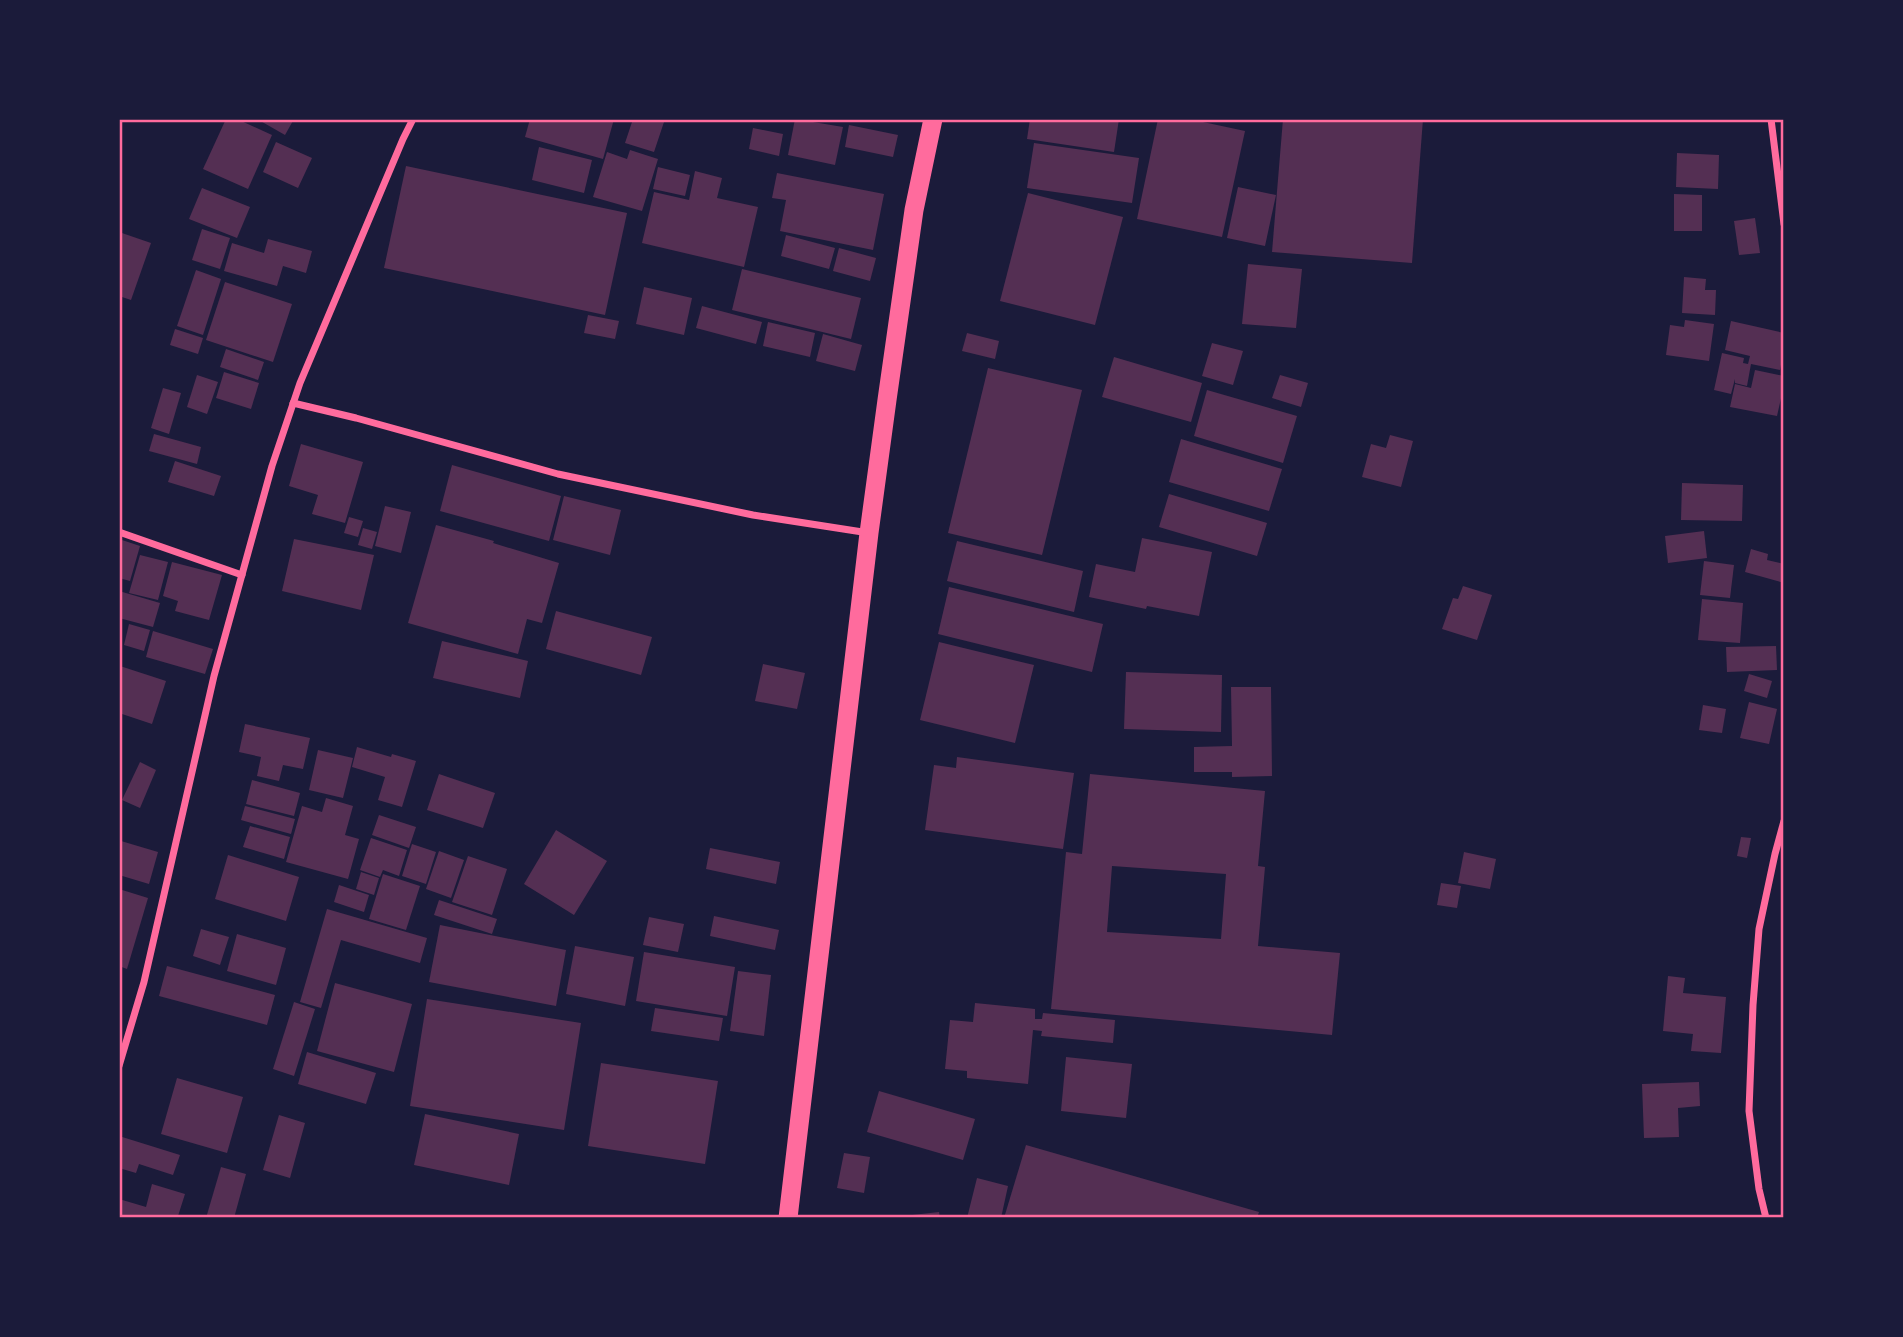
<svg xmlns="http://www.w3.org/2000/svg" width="1903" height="1337" viewBox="0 0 1903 1337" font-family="'Archivo Narrow',sans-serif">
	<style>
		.building { fill: #542f53; fill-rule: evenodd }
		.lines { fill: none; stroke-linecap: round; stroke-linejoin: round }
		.minor { stroke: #ff6b9d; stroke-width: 7 }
		.trunk { stroke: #ff6b9d; stroke-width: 19 }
		.neatline { fill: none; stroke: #ff6b9d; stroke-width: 2.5 }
	</style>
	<rect width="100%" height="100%" fill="#1b1b3a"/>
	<g class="building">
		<path d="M 226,119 L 237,119 L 272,135 L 248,189 L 203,169 Z"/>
		<path d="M 257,119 L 294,119 L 285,135 Z"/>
		<path d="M 530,119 L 614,119 L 603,159 L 525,137 Z"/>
		<path d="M 633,119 L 665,119 L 654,152 L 625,143 Z"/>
		<path d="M 795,119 L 843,127 L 835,165 L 788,155 Z"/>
		<path d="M 1030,119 L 1119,119 L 1114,152 L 1027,139 Z"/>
		<path d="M 1158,119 L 1189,119 L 1245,131 L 1222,237 L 1137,219 Z"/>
		<path d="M 1283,119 L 1423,119 L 1412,263 L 1272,252 Z"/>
		<path d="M 849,125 L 898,135 L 893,157 L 845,147 Z"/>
		<path d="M 753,128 L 783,134 L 779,156 L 749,149 Z"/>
		<path d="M 276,142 L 312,158 L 298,188 L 263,172 Z"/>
		<path d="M 1034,143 L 1139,158 L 1132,203 L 1027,188 Z"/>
		<path d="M 539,147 L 592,160 L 584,193 L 532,180 Z"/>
		<path d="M 630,150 L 658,159 L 642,211 L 593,197 L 607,152 L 627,159 Z"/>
		<path d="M 1677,153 L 1719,155 L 1718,189 L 1676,187 Z"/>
		<path d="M 406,166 L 627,213 L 605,315 L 384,268 Z"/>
		<path d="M 658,167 L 690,175 L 685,196 L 653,189 Z"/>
		<path d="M 695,171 L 722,178 L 717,198 L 758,207 L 744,267 L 642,243 L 654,192 L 689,200 Z"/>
		<path d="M 777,173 L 884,194 L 873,250 L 780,231 L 786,200 L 772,198 Z"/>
		<path d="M 1238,187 L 1276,195 L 1265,246 L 1227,238 Z"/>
		<path d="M 202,188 L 250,207 L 237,238 L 189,219 Z"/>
		<path d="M 1028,193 L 1123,217 L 1095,325 L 1000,301 Z"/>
		<path d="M 1674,194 L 1702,195 L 1702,231 L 1674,231 Z"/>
		<path d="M 1755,218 L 1760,253 L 1739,255 L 1734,221 Z"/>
		<path d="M 202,229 L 230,238 L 220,269 L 192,260 Z"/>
		<path d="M 119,232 L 151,243 L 131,300 L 119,296 Z"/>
		<path d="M 786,235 L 835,248 L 829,269 L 781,256 Z"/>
		<path d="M 268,239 L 312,251 L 306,273 L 283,266 L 277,286 L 224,271 L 232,243 L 264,253 Z"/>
		<path d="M 839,248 L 876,258 L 870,281 L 833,271 Z"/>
		<path d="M 1248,264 L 1302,269 L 1296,328 L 1242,324 Z"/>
		<path d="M 742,269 L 861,298 L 851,339 L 732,310 Z"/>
		<path d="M 196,270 L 221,279 L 203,335 L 177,326 Z"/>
		<path d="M 1684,277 L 1706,279 L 1705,290 L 1716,290 L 1715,315 L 1682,313 Z"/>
		<path d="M 225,282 L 292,304 L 273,362 L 206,340 Z"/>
		<path d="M 644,287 L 692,298 L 684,335 L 636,324 Z"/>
		<path d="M 702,306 L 762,322 L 756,344 L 696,328 Z"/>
		<path d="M 588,315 L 619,321 L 615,339 L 584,333 Z"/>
		<path d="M 1685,320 L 1714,324 L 1709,361 L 1666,355 L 1670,325 L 1684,327 Z"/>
		<path d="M 1731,321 L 1784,333 L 1784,349 L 1780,370 L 1751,364 L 1747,386 L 1735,383 L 1735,379 L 1731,394 L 1714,390 L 1722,353 L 1744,358 L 1743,363 L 1748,364 L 1750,356 L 1725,350 Z"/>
		<path d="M 768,322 L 815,333 L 810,357 L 763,346 Z"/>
		<path d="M 175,329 L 203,338 L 198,354 L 170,345 Z"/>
		<path d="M 967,333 L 999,341 L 995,359 L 962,351 Z"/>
		<path d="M 823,334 L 862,345 L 855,371 L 816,361 Z"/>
		<path d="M 1212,343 L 1243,351 L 1233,385 L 1202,376 Z"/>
		<path d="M 226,349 L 264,362 L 258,380 L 220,367 Z"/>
		<path d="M 1114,357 L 1202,383 L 1191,422 L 1102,397 Z"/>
		<path d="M 988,368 L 1082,390 L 1042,555 L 948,533 Z"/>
		<path d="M 1755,370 L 1784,376 L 1784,385 L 1777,416 L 1730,407 L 1735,384 L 1751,388 Z"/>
		<path d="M 224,372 L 259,383 L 251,409 L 216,398 Z"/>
		<path d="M 197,375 L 218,382 L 207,414 L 187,407 Z"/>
		<path d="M 1280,375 L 1308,383 L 1301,407 L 1272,398 Z"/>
		<path d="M 163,388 L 181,393 L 169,434 L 151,428 Z"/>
		<path d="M 1207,390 L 1297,416 L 1283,463 L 1194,436 Z"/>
		<path d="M 154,434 L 201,447 L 197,464 L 149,451 Z"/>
		<path d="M 1390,435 L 1413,441 L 1401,487 L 1362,477 L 1371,444 L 1386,448 Z"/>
		<path d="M 1181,439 L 1282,469 L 1269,511 L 1169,482 Z"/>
		<path d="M 301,444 L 363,462 L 345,523 L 312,514 L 318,495 L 289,486 Z"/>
		<path d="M 175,461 L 221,476 L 214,496 L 168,482 Z"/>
		<path d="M 452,465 L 561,496 L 549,541 L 440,511 Z"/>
		<path d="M 1682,483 L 1743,485 L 1742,521 L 1681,520 Z"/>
		<path d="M 1169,494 L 1267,523 L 1257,556 L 1159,527 Z"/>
		<path d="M 564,496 L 621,510 L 610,555 L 553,540 Z"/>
		<path d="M 385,506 L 411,512 L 401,553 L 375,546 Z"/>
		<path d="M 349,517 L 363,521 L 358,537 L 344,533 Z"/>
		<path d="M 436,525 L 494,541 L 493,543 L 559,563 L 542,623 L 527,619 L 518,654 L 408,623 Z"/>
		<path d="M 363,528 L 377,532 L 372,549 L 358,545 Z"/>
		<path d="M 1704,531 L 1707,558 L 1668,563 L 1665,536 Z"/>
		<path d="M 1142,538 L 1212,552 L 1199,616 L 1147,606 L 1146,609 L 1089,597 L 1096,564 L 1135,572 Z"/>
		<path d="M 119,539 L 140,546 L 130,581 L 119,578 Z"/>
		<path d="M 294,539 L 374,555 L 361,610 L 282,591 Z"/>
		<path d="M 957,541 L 1083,571 L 1074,612 L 947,581 Z"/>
		<path d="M 1751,549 L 1768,554 L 1767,560 L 1784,564 L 1784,583 L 1745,572 Z"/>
		<path d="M 140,555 L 168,562 L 158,600 L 129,593 Z"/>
		<path d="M 1704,561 L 1734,565 L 1730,598 L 1700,595 Z"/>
		<path d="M 172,562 L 222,575 L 209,620 L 175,611 L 178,601 L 163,596 Z"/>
		<path d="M 1463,586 L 1492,595 L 1477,640 L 1442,629 L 1453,598 L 1458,599 Z"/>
		<path d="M 949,587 L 1103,624 L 1092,672 L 938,634 Z"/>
		<path d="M 119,591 L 160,603 L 153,627 L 119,618 Z"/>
		<path d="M 1702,599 L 1743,603 L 1740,643 L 1698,640 Z"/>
		<path d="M 556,611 L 652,637 L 641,675 L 546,649 Z"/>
		<path d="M 129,624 L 150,630 L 144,651 L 124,645 Z"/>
		<path d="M 153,631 L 213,649 L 205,674 L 146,657 Z"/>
		<path d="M 442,641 L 528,661 L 520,698 L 433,678 Z"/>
		<path d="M 939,642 L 1034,665 L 1015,743 L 920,720 Z"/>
		<path d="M 1776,646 L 1777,670 L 1727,672 L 1726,647 Z"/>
		<path d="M 763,664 L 805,673 L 797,709 L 755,701 Z"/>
		<path d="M 120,666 L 166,681 L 152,724 L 119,713 Z"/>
		<path d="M 1126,672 L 1222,675 L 1221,732 L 1124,729 Z"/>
		<path d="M 1749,674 L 1772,681 L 1767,698 L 1744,691 Z"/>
		<path d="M 1231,687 L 1271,687 L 1272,776 L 1232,777 L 1232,772 L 1194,772 L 1194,747 L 1232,746 Z"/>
		<path d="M 1749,702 L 1777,709 L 1769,744 L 1740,738 Z"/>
		<path d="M 1703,705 L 1726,709 L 1722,733 L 1699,730 Z"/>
		<path d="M 245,724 L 310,738 L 303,769 L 283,765 L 279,781 L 257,776 L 261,757 L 239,752 Z"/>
		<path d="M 357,747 L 391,757 L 392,754 L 416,761 L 402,807 L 378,800 L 385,777 L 352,767 Z"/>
		<path d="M 318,750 L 353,758 L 343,798 L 309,790 Z"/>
		<path d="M 957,757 L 1074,773 L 1063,849 L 925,830 L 934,765 L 956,768 Z"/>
		<path d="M 140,762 L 156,770 L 140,808 L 122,800 Z"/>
		<path d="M 439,774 L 495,793 L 483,828 L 427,810 Z"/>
		<path d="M 1090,774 L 1265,791 L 1258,866 L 1265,867 L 1258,946 L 1340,953 L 1332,1035 L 1051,1009 L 1066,852 L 1082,854 ZM 1112,866 L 1226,874 L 1221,939 L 1107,932 Z"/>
		<path d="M 252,780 L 300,793 L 294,816 L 246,804 Z"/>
		<path d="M 326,798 L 353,806 L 345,835 L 359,839 L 348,879 L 286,862 L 302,806 L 322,812 Z"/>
		<path d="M 245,806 L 295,819 L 291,834 L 241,820 Z"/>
		<path d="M 379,815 L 416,827 L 409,848 L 372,835 Z"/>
		<path d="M 250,826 L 290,837 L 284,859 L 243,847 Z"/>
		<path d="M 556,830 L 607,861 L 574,915 L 524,884 Z"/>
		<path d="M 1741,837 L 1751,838 L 1747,858 L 1737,856 Z"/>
		<path d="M 371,838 L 407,850 L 399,876 L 383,870 L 380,877 L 360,870 Z"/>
		<path d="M 121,841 L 158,852 L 149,884 L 119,875 L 119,847 Z"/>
		<path d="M 412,844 L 436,852 L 426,884 L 402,876 Z"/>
		<path d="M 710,848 L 780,862 L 776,884 L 706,869 Z"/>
		<path d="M 439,851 L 464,860 L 451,898 L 426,889 Z"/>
		<path d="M 1464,852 L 1496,859 L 1490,889 L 1458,883 Z"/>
		<path d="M 228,855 L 299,877 L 286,921 L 215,899 Z"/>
		<path d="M 468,856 L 507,869 L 492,915 L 452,902 Z"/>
		<path d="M 361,872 L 379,878 L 374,895 L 356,889 Z"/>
		<path d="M 383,874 L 420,886 L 406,930 L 369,919 Z"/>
		<path d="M 1441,883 L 1461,886 L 1457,908 L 1437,905 Z"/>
		<path d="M 339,885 L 369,895 L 364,912 L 334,902 Z"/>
		<path d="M 119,889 L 148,898 L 127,969 L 119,966 Z"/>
		<path d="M 439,900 L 497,919 L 492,934 L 434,915 Z"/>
		<path d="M 327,909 L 427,938 L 420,963 L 341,940 L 321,1008 L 300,1002 Z"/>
		<path d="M 714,916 L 779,930 L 775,950 L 710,936 Z"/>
		<path d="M 649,917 L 684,924 L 678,952 L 643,945 Z"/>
		<path d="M 440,925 L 566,950 L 556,1006 L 429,982 Z"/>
		<path d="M 201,929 L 229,937 L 220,965 L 193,956 Z"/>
		<path d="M 237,934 L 286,948 L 276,985 L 227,971 Z"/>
		<path d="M 575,946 L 634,957 L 625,1006 L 566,994 Z"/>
		<path d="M 644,952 L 735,967 L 727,1016 L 636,1001 Z"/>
		<path d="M 167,966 L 275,995 L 267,1025 L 159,996 Z"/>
		<path d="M 738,971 L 771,975 L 764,1036 L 730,1031 Z"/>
		<path d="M 1668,976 L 1685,978 L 1683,993 L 1726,997 L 1721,1053 L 1691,1051 L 1693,1034 L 1663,1031 Z"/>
		<path d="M 335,983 L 412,1004 L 394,1072 L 317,1051 Z"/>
		<path d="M 427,999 L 581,1023 L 564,1130 L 410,1106 Z"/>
		<path d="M 294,1002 L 315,1009 L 294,1076 L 273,1069 Z"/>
		<path d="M 975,1003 L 1035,1009 L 1035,1019 L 1042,1019 L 1043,1013 L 1115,1020 L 1113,1043 L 1041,1036 L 1042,1031 L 1033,1030 L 1028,1084 L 967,1078 L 967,1071 L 945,1069 L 950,1020 L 973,1022 Z"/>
		<path d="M 655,1008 L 723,1018 L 719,1041 L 651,1031 Z"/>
		<path d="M 307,1052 L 376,1073 L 366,1104 L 298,1084 Z"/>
		<path d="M 1066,1057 L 1132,1064 L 1126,1118 L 1061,1111 Z"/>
		<path d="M 601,1063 L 718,1081 L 705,1164 L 588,1146 Z"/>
		<path d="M 177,1078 L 243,1097 L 227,1153 L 161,1134 Z"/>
		<path d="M 1699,1082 L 1700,1106 L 1678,1108 L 1679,1137 L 1644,1138 L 1642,1084 Z"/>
		<path d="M 879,1091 L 975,1119 L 963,1160 L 867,1132 Z"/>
		<path d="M 425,1114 L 519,1134 L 509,1185 L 414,1165 Z"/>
		<path d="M 279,1115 L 305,1123 L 290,1178 L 263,1170 Z"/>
		<path d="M 119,1136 L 180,1155 L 173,1175 L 139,1164 L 136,1173 L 119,1168 Z"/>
		<path d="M 1026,1145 L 1259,1212 L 1257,1218 L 1004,1218 Z"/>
		<path d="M 844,1153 L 870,1157 L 864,1193 L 837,1188 Z"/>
		<path d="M 221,1167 L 246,1174 L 234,1218 L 206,1218 Z"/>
		<path d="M 977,1178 L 1008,1186 L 1001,1218 L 967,1218 Z"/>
		<path d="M 152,1184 L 185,1194 L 178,1216 L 182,1218 L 119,1218 L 119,1199 L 146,1207 Z"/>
		<path d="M 939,1212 L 940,1218 L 903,1218 L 903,1216 Z"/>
	</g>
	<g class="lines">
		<g class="minor">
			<path d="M 1771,119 L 1784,224"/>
			<path d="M 293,403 L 356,418 L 558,474 L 753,515 L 869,533"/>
			<path d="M 119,532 L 242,575"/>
			<path d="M 119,1066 L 144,982 L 214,676 L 272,466 L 300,383 L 403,139 L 413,119"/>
			<path d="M 1766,1218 L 1759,1189 L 1749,1111 L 1753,1005 L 1759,929 L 1775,854 L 1784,821"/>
		</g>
		<path class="trunk" d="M 788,1218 L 869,533 L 887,400 L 914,210 L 933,119"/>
	</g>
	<rect width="1903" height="1337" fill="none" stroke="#1b1b3a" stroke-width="242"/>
	<rect x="121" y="121" width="1661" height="1095" class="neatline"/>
</svg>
